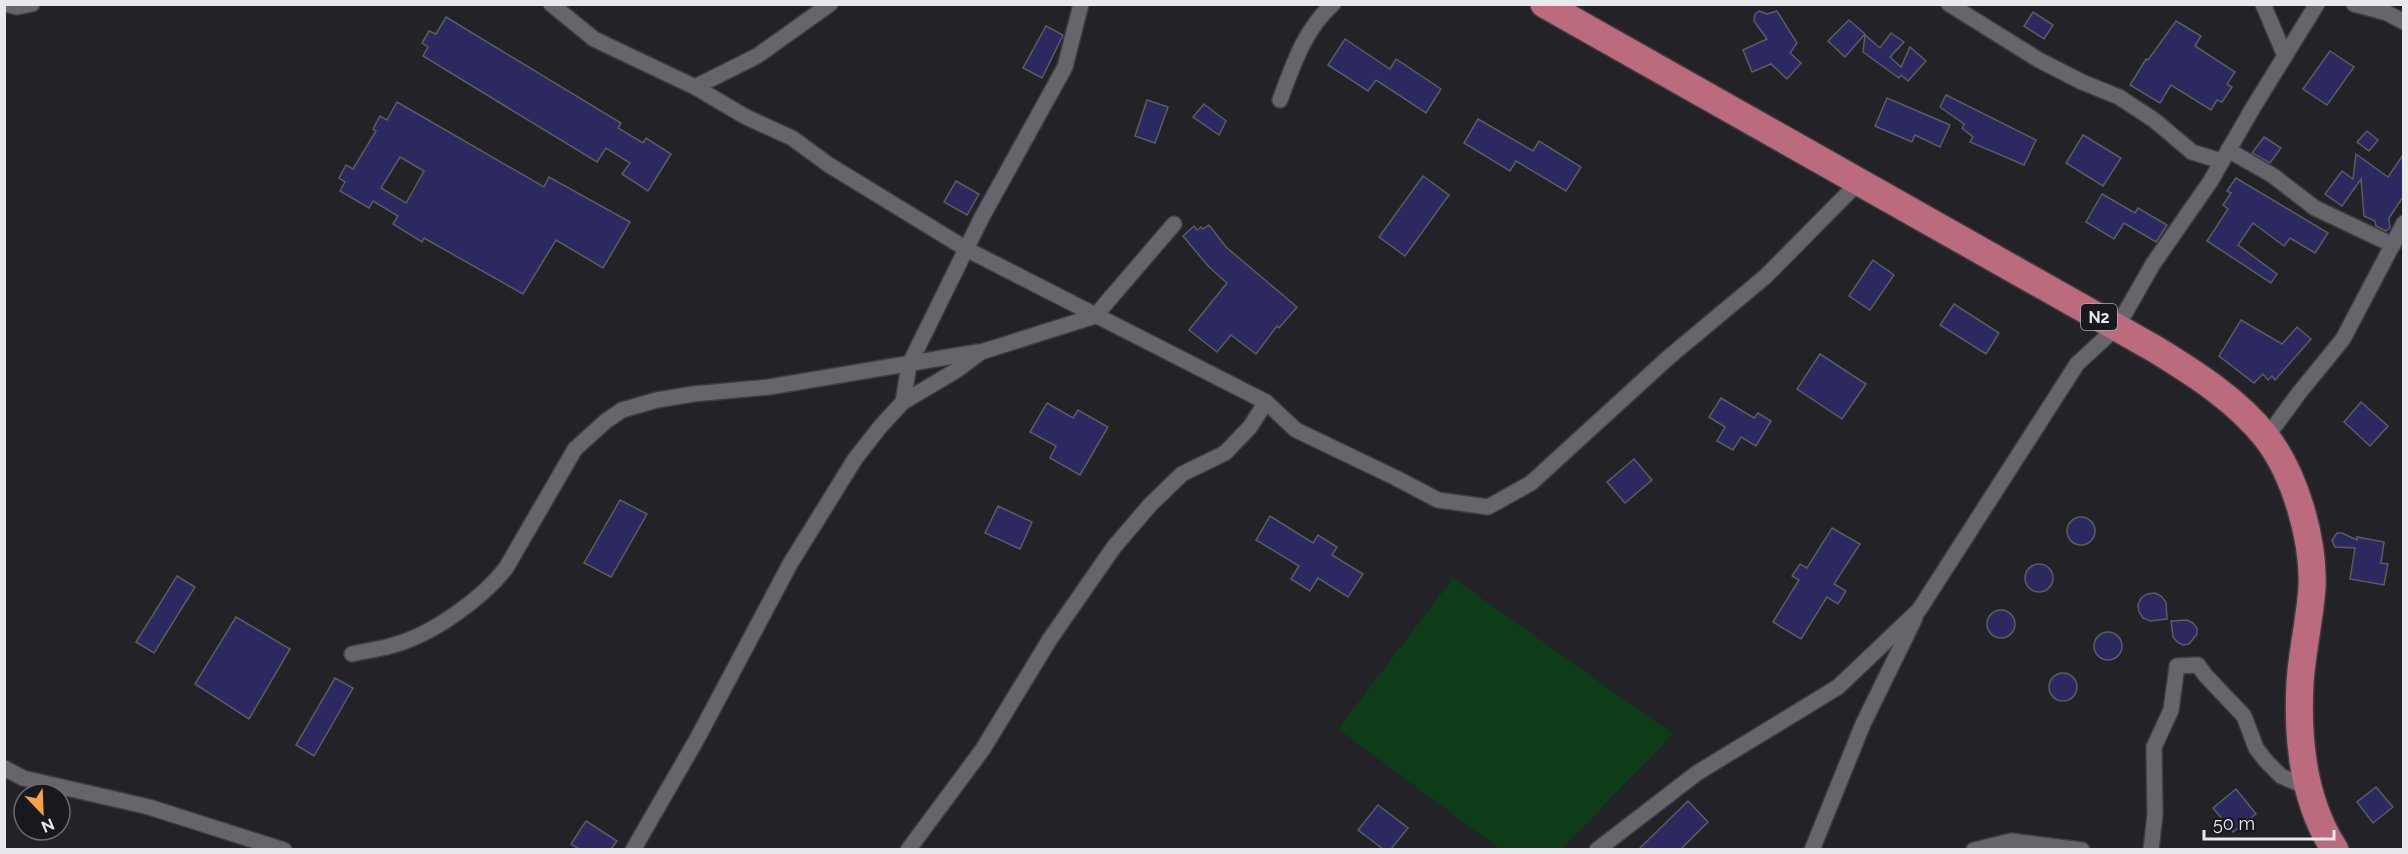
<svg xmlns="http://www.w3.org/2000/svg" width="2408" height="854" viewBox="0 0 2408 854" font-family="Raleway,sans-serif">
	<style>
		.green { fill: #0e3b18 }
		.building { fill: #2b2960; stroke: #5b5c62; stroke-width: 1.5; fill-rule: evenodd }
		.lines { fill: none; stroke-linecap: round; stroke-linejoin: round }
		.street-casing { stroke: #3c3d40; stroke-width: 18 }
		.highway-casing { stroke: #3c3d40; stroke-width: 30 }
		.street { stroke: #65656b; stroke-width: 15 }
		.highway { stroke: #bc6b7e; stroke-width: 27 }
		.labels { text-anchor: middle; stroke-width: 4.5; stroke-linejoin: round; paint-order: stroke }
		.shield { fill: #18191e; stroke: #aaabae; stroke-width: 1.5 }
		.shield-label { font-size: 16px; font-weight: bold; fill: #e8e9ec }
	</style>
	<rect width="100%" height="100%" fill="#222227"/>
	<path class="green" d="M 1453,578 L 1673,734 L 1562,849 L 1500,849 L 1338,729 Z"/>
	<g class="building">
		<path d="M 1759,11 L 1767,14 L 1777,11 L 1797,43 L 1790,53 L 1801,63 L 1787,79 L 1771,64 L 1752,72 L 1743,50 L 1767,39 L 1754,21 L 1755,14 Z"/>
		<path d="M 2033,12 L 2053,25 L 2044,39 L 2024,26 Z"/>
		<path d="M 446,17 L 621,123 L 618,128 L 643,143 L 646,138 L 671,154 L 648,191 L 622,174 L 630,163 L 606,148 L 597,162 L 423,56 L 428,47 L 422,43 L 429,31 L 436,34 Z"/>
		<path d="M 1849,20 L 1865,34 L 1845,57 L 1828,41 Z"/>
		<path d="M 2176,21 L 2201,36 L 2195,46 L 2235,72 L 2227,84 L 2232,87 L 2222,102 L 2217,100 L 2211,110 L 2171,85 L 2160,103 L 2130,85 L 2146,59 L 2148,60 Z"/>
		<path d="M 1046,26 L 1063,35 L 1042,78 L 1023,68 Z"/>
		<path d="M 1891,33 L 1904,42 L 1890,57 L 1901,67 L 1910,47 L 1926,61 L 1908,81 L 1901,75 L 1899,78 L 1863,52 L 1865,35 L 1880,48 Z"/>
		<path d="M 1345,39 L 1390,69 L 1396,59 L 1441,89 L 1426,113 L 1376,80 L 1368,91 L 1328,65 Z"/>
		<path d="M 2330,51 L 2354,67 L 2327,105 L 2303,89 Z"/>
		<path d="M 1946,95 L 2036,140 L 2024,165 L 1970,142 L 1973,137 L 1962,128 L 1964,124 L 1940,107 Z"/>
		<path d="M 1887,98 L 1950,125 L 1940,147 L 1915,135 L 1912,142 L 1875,126 Z"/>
		<path d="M 1147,100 L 1168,107 L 1155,143 L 1135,136 Z"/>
		<path d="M 397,102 L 544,187 L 549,177 L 630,222 L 603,268 L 556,240 L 523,294 L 424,238 L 422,242 L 393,224 L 398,216 L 373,201 L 369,208 L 340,191 L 345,182 L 339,178 L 346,165 L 353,169 L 376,131 L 373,129 L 380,116 L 387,120 ZM 400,157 L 424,171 L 406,203 L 381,188 Z"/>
		<path d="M 1204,104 L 1226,121 L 1219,135 L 1193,117 Z"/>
		<path d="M 1478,119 L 1533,151 L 1539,141 L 1581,167 L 1566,191 L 1516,161 L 1510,171 L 1464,143 Z"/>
		<path d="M 2367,131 L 2378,140 L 2369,151 L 2357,142 Z"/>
		<path d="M 2083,135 L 2121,158 L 2103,186 L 2066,163 Z"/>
		<path d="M 2264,137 L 2281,148 L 2270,163 L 2252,153 Z"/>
		<path d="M 2356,154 L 2388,177 L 2403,155 L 2403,197 L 2389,218 L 2390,228 L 2386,231 L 2376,226 L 2375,221 L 2364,216 L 2361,179 L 2342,206 L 2325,194 L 2342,171 L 2353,179 Z"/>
		<path d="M 1423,176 L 1449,195 L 1405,256 L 1379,237 Z"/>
		<path d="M 2236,178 L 2328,233 L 2315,253 L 2290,238 L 2284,246 L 2253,223 L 2238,245 L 2277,274 L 2271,283 L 2207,241 L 2228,209 L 2223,205 L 2231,193 L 2227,191 Z"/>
		<path d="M 956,181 L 979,194 L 967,215 L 944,202 Z"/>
		<path d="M 2102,194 L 2135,213 L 2138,208 L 2167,225 L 2156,242 L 2124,223 L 2114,239 L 2086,222 Z"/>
		<path d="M 1209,225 L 1226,247 L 1297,307 L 1279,328 L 1277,326 L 1256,354 L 1231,335 L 1217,352 L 1189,330 L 1227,283 L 1209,267 L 1183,236 L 1194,226 L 1197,230 L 1201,227 L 1203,229 Z"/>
		<path d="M 1873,260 L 1894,275 L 1870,310 L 1849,296 Z"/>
		<path d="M 1954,304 L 1999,333 L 1986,354 L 1940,325 Z"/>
		<path d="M 2241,320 L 2282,344 L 2297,327 L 2311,339 L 2275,380 L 2272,376 L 2268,380 L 2263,374 L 2254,383 L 2219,356 Z"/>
		<path d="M 1820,354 L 1866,384 L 1842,419 L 1797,389 Z"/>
		<path d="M 1721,398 L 1754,418 L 1758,413 L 1771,421 L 1756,446 L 1741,437 L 1733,450 L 1717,441 L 1725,427 L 1709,417 Z"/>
		<path d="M 2361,402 L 2388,426 L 2370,446 L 2344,422 Z"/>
		<path d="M 1047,403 L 1073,418 L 1078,410 L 1108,427 L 1080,475 L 1050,458 L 1056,446 L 1030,432 Z"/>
		<path d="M 1634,459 L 1652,480 L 1625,503 L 1607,482 Z"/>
		<path d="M 620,500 L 647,514 L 611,577 L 584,563 Z"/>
		<path d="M 998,506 L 1032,522 L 1020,549 L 985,533 Z"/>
		<path d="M 1270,516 L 1313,543 L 1318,535 L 1337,547 L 1332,555 L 1363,574 L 1348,597 L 1318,578 L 1310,591 L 1291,579 L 1299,566 L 1256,540 Z"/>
		<circle cx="2081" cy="531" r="14"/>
		<path d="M 1832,528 L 1860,544 L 1834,584 L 1846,591 L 1838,604 L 1827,597 L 1801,639 L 1773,622 L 1799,580 L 1792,576 L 1800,564 L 1807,568 Z"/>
		<path d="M 2337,533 L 2342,533 L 2357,540 L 2357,537 L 2384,542 L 2381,563 L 2388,564 L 2384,585 L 2350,579 L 2355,548 L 2335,547 L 2332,540 Z"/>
		<circle cx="2039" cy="578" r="14"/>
		<path d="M 177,576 L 195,587 L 154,653 L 136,642 Z"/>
		<path d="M 2155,593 L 2161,596 L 2166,602 L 2167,619 L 2150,621 L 2143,618 L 2139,612 L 2138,605 L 2141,598 L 2147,594 Z"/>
		<circle cx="2001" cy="624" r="14"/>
		<path d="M 236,617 L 290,649 L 249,719 L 195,684 Z"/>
		<path d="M 2187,620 L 2193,623 L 2197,628 L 2197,634 L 2189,644 L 2183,645 L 2177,642 L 2173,637 L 2171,621 Z"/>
		<circle cx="2108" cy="646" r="14"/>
		<circle cx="2063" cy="687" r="14"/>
		<path d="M 335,678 L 353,688 L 314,756 L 296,745 Z"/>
		<path d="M 2376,787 L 2393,807 L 2373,823 L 2357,802 Z"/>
		<path d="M 2236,789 L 2256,814 L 2233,832 L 2213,808 Z"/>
		<path d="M 1688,801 L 1708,822 L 1681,849 L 1639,849 Z"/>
		<path d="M 1378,805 L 1408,828 L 1391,849 L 1383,849 L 1358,830 Z"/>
		<path d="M 586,821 L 617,841 L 611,849 L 579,849 L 571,844 Z"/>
	</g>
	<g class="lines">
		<defs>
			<g id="street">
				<path d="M 5,4 L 17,7 L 32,4"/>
				<path d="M 551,4 L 594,39 L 695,87 L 746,117 L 792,138 L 829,165 L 968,250 L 1266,402 L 1296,430 L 1396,478 L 1438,500 L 1488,507 L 1531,483 L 1669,357 L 1766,276 L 1859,182"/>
				<path d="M 1949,4 L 2039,60 L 2082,82 L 2119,97 L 2154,120 L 2192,152 L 2221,161"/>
				<path d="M 2263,4 L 2285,56"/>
				<path d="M 2354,4 L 2387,13 L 2404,22"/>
				<path d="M 695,87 L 757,56 L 830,4"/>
				<path d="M 1280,100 C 1293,65 1304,30 1333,4"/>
				<path d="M 2228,150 L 2272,175 L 2315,208 L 2393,245"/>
				<path d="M 903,402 L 909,365 L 982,217 L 1065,67 L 1081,4"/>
				<path d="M 2266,438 L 2299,393 L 2343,339 L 2404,223"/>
				<path d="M 352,654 C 367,650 383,649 397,644 C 434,633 483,598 506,568 L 575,449 L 606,421 L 622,410 L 657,400 L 693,394 L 769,387 L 978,352"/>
				<path d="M 4,768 L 23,778 L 149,807 L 284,850"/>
				<path d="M 633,850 L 697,739 L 790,564 L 855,459 L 880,427 L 903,402 L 957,370 L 981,352 L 1095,316 L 1174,224"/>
				<path d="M 908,850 L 983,749 L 1050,639 L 1114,547 L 1150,505 L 1182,474 L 1225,453 L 1250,427 L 1266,402"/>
				<path d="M 1597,850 L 1697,773 L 1838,687 L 1919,610 L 2077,364 L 2117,327 L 2153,264 L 2210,182 L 2254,106 L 2317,4"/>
				<path d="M 1812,850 L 1863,724 L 1915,618"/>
				<path d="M 1974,850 L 2011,841 L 2082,850"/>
				<path d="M 2151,850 L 2155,814 L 2154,747 L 2171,710 L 2177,666 L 2198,665 L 2206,676 L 2244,716 L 2256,748 L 2266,761 L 2281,776 L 2308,788"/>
			</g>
			<path id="highway" d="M 1544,4 L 2155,349 C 2194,373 2237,400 2266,437 C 2295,474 2314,540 2312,587 C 2310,619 2302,651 2300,683 C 2297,739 2303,801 2335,850"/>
		</defs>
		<use href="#street" class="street-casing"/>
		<use href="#highway" class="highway-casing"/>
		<use href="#street" class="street"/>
		<use href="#highway" class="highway"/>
	</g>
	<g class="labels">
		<rect class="shield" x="2081" y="304" width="36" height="26" rx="4.5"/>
		<g class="shield-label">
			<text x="2099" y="323">N2</text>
		</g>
	</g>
	<rect width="2408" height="854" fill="none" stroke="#e8e9ec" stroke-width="12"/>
	<g transform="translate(42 812) rotate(157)"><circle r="28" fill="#18191e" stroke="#6b6c70" stroke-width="1.5"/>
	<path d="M0-4.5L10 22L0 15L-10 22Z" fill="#f4a344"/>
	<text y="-9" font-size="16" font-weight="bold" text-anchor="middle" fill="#e8e9ec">N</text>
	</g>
	<path d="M2204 830v9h130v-9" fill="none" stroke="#e8e9ec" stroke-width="3"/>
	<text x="2213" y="830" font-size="18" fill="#e8e9ec" stroke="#18191e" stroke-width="4.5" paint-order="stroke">50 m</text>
</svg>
